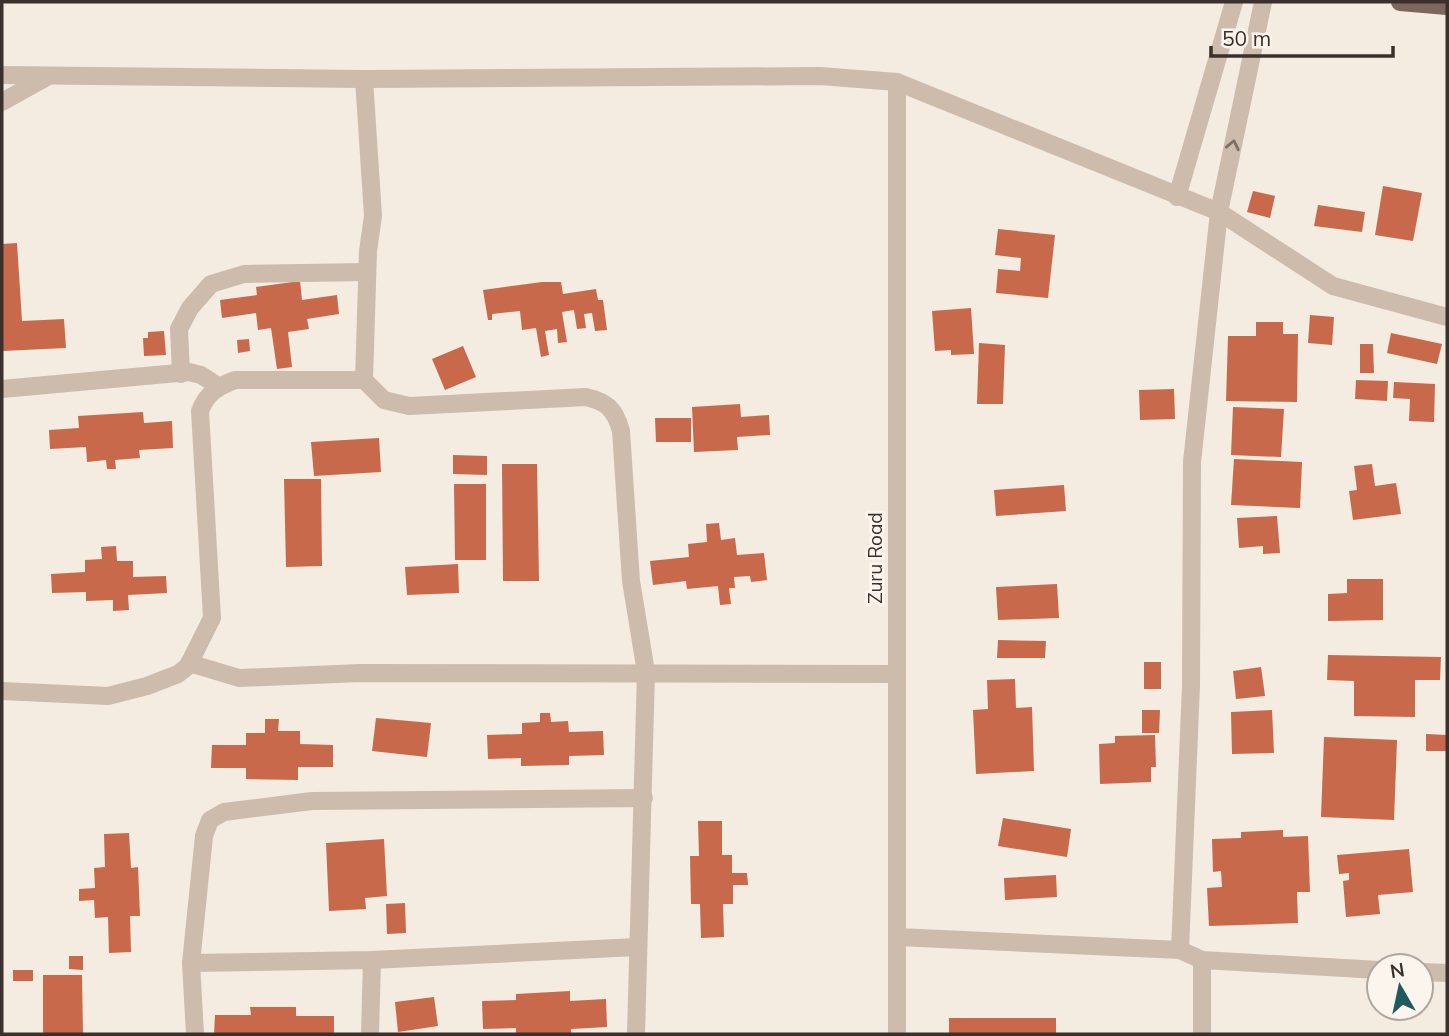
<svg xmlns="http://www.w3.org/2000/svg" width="1449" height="1036" viewBox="0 0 1449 1036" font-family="Mulish,sans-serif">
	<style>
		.building { fill: #c8694b }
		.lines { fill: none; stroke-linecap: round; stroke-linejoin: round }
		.minor { stroke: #cdbbac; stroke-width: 18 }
		.major { stroke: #7d675c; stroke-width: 18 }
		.oneway { stroke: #7d6f65 }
		.labels { text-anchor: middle; stroke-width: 6; stroke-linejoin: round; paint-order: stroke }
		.street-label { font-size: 19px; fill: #3b302b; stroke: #fbf5ee }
	</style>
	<rect width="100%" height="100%" fill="#f4ebe1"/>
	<g class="building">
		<path d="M 1383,186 L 1422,193 L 1413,241 L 1375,235 Z"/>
		<path d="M 1253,191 L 1275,196 L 1270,218 L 1247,212 Z"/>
		<path d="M 1318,205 L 1365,212 L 1362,232 L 1314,226 Z"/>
		<path d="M 998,229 L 1055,235 L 1048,298 L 996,293 L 998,269 L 1020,271 L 1021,258 L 995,255 Z"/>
		<path d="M 17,243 L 22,321 L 64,319 L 66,348 L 2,351 L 2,244 Z"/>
		<path d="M 300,281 L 302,300 L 337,295 L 339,314 L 307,319 L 309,329 L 288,332 L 292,367 L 277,369 L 271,328 L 258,330 L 256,313 L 222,318 L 220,300 L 257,295 L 256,287 Z"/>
		<path d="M 542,282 L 561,282 L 563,294 L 596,289 L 598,300 L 603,300 L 607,330 L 595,331 L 592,313 L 584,314 L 586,328 L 577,329 L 574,310 L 562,312 L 567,342 L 558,343 L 557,329 L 545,331 L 549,355 L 541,357 L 536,328 L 522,330 L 520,311 L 492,314 L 492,320 L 488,320 L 483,290 Z"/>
		<path d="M 971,308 L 974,354 L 951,355 L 951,350 L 935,351 L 932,311 Z"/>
		<path d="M 1310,315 L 1334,317 L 1332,345 L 1308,343 Z"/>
		<path d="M 1256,322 L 1283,322 L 1283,334 L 1298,334 L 1297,402 L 1226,401 L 1228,336 L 1256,336 Z"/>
		<path d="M 164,331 L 166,355 L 144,356 L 143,338 L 148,338 L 148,332 Z"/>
		<path d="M 1391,333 L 1442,344 L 1437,364 L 1387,353 Z"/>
		<path d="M 249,339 L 250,351 L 238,353 L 237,340 Z"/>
		<path d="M 979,343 L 1005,345 L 1003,404 L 977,404 Z"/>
		<path d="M 1360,344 L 1373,344 L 1374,373 L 1360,373 Z"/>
		<path d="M 463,346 L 476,377 L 445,390 L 432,359 Z"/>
		<path d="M 1356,380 L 1388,381 L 1387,401 L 1355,399 Z"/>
		<path d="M 1394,382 L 1435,384 L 1434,422 L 1409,421 L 1410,399 L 1393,398 Z"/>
		<path d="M 1174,389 L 1175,419 L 1140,420 L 1139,390 Z"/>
		<path d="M 740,404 L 741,417 L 769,415 L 770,435 L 737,437 L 738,450 L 694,452 L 692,407 Z"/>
		<path d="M 1233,407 L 1284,409 L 1281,457 L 1231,455 Z"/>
		<path d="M 143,412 L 144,423 L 172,421 L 173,448 L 139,450 L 140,458 L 115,460 L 116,469 L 107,469 L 106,460 L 87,462 L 86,447 L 50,449 L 49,430 L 79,428 L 78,416 Z"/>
		<path d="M 655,418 L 691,418 L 691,442 L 656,442 Z"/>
		<path d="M 379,438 L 381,472 L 314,476 L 311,442 Z"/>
		<path d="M 453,455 L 487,456 L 487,475 L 453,474 Z"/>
		<path d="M 1234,459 L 1302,462 L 1300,508 L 1231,505 Z"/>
		<path d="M 502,464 L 537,464 L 539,581 L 503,581 Z"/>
		<path d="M 1372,464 L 1375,486 L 1396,483 L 1401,514 L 1353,520 L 1349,491 L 1357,490 L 1354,466 Z"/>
		<path d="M 284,479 L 321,479 L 322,566 L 286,567 Z"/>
		<path d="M 454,484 L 486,484 L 486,560 L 455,560 Z"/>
		<path d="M 1064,485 L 1066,511 L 996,516 L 994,490 Z"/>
		<path d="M 1277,516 L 1280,553 L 1263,554 L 1263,546 L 1239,548 L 1237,518 Z"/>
		<path d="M 719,523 L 721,540 L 735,538 L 737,555 L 764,553 L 767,580 L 751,582 L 750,576 L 734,577 L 735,588 L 729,588 L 731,604 L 720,605 L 718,586 L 687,589 L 686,581 L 653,585 L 650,561 L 689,557 L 688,544 L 707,542 L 706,524 Z"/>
		<path d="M 116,546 L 117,561 L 133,561 L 133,577 L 166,576 L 167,593 L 128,595 L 129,610 L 113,611 L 113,600 L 86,601 L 86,592 L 52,593 L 51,574 L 85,572 L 85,560 L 102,559 L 101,547 Z"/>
		<path d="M 458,564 L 459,593 L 407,595 L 405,567 Z"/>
		<path d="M 1347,579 L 1383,579 L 1383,620 L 1328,621 L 1328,594 L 1347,593 Z"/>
		<path d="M 1057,584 L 1059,618 L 998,620 L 996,587 Z"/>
		<path d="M 998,640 L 1046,641 L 1045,658 L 997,658 Z"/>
		<path d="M 1328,655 L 1441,657 L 1440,680 L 1415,680 L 1415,717 L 1354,716 L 1354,681 L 1327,680 Z"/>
		<rect x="1144" y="662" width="17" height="27"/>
		<path d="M 1261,667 L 1265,696 L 1236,699 L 1233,671 Z"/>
		<path d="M 1015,679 L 1016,708 L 1032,707 L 1034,771 L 976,774 L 973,710 L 988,709 L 987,680 Z"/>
		<path d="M 1142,710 L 1160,710 L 1159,733 L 1142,733 Z"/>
		<path d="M 1272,710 L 1274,753 L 1232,754 L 1231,712 Z"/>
		<path d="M 540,713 L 550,713 L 551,722 L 568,721 L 569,732 L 603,731 L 604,755 L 569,756 L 569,765 L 521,766 L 521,758 L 488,759 L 487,735 L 522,734 L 522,723 L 540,722 Z"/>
		<path d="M 376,718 L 431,723 L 427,757 L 372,751 Z"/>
		<path d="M 265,719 L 279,719 L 278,731 L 300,731 L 300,744 L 333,745 L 333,767 L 298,767 L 298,780 L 246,779 L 246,768 L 211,768 L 212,745 L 246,745 L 246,733 L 265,733 Z"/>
		<path d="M 1426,734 L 1447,735 L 1447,751 L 1426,751 Z"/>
		<path d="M 1155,735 L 1156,767 L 1151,767 L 1151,782 L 1100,784 L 1099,744 L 1115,743 L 1115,736 Z"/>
		<path d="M 1324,737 L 1397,740 L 1394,820 L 1321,817 Z"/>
		<path d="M 1003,818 L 1071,829 L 1067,857 L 998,846 Z"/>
		<path d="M 698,821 L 722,821 L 722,855 L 732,855 L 732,873 L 747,873 L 748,885 L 733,885 L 733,904 L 723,904 L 724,937 L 701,938 L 700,904 L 691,904 L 690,856 L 699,856 Z"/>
		<path d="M 1283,830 L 1283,837 L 1308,836 L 1310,892 L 1297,892 L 1298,923 L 1209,926 L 1207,888 L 1222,887 L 1221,871 L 1213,872 L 1212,839 L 1241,838 L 1241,832 Z"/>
		<path d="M 129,833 L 131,868 L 138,867 L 140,916 L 130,916 L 131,952 L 109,953 L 108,917 L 95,918 L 94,900 L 79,901 L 79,889 L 95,888 L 94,868 L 105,867 L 104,834 Z"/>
		<path d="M 384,839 L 387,896 L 365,898 L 366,909 L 329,911 L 326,843 Z"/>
		<path d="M 1409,849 L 1413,892 L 1378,895 L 1380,914 L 1346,917 L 1343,881 L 1349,880 L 1349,873 L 1339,874 L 1337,855 Z"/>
		<path d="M 1056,875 L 1057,897 L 1005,900 L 1004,878 Z"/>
		<path d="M 405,903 L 406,933 L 387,934 L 386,904 Z"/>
		<path d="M 69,956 L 83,956 L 83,970 L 69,969 Z"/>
		<rect x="13" y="970" width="20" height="11"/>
		<path d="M 43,975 L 82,975 L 83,1034 L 43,1034 Z"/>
		<path d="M 570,991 L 570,1001 L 606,999 L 607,1027 L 571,1029 L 571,1034 L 516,1034 L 516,1028 L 483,1029 L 482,1001 L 516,1000 L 516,994 Z"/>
		<path d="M 434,997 L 438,1026 L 398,1032 L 395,1002 Z"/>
		<path d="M 250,1007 L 296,1007 L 296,1016 L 334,1016 L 334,1034 L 214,1034 L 215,1015 L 251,1015 Z"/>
		<rect x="949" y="1018" width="107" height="16"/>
	</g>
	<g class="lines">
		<g class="minor">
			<path d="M 2,75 L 364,79 L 820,76 L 897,82 L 1219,212 L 1333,286 L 1447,317"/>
			<path d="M 897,82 L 897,1034"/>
			<path d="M 2,102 L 47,77"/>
			<path d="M 1177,197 L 1234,2"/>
			<path d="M 181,374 L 179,329 L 190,308 L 211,284 L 244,274 L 367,272"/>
			<path d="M 364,380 L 368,251 L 373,216 L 364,79"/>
			<path d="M 2,389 L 189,372 L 201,375 L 218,386"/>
			<path d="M 189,663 L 239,678 L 361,673 L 896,674"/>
			<path d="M 2,691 L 108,696 L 147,686 L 178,674 L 188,666 L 212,618 L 200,411 C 207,393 217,387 235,380 L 364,380 L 384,400 L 409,406 L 586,397 C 607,402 615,409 621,431 L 631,581 L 646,672 L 636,1034"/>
			<path d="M 897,937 L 1180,950 L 1202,960 L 1379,970"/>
			<path d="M 1180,950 L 1191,685 L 1192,462 L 1219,212 L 1263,2"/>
			<path d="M 191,963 L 372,960 L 637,947"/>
			<path d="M 1421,972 L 1447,973"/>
			<path d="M 195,1034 L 191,963 L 204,836 L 210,820 L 224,812 L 312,801 L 644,798"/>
			<path d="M 370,1034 L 372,960"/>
			<path d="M 1202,1034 L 1202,960"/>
		</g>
		<path class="major" d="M 1400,2 L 1447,6"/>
	</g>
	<defs><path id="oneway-chevron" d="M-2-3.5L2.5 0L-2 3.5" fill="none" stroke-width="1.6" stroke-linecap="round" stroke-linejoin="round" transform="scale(1.75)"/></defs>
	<use class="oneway" href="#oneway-chevron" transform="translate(1233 145) rotate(-78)"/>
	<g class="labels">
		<g class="street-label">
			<text transform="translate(875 558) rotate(-90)" y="7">Zuru Road</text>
		</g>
	</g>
	<rect width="1449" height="1036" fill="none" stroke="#3b302b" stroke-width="7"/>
	<g transform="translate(1400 987) rotate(351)"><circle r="33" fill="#fbf5ee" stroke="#aea6a0" stroke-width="2"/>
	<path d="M0-5L12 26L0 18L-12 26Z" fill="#1f5a5e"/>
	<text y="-10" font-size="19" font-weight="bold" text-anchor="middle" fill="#3b302b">N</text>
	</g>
	<path d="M1211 46v10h182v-10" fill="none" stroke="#3b302b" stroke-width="3.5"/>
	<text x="1222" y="46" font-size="21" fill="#3b302b" stroke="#fbf5ee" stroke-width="5" paint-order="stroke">50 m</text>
</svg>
